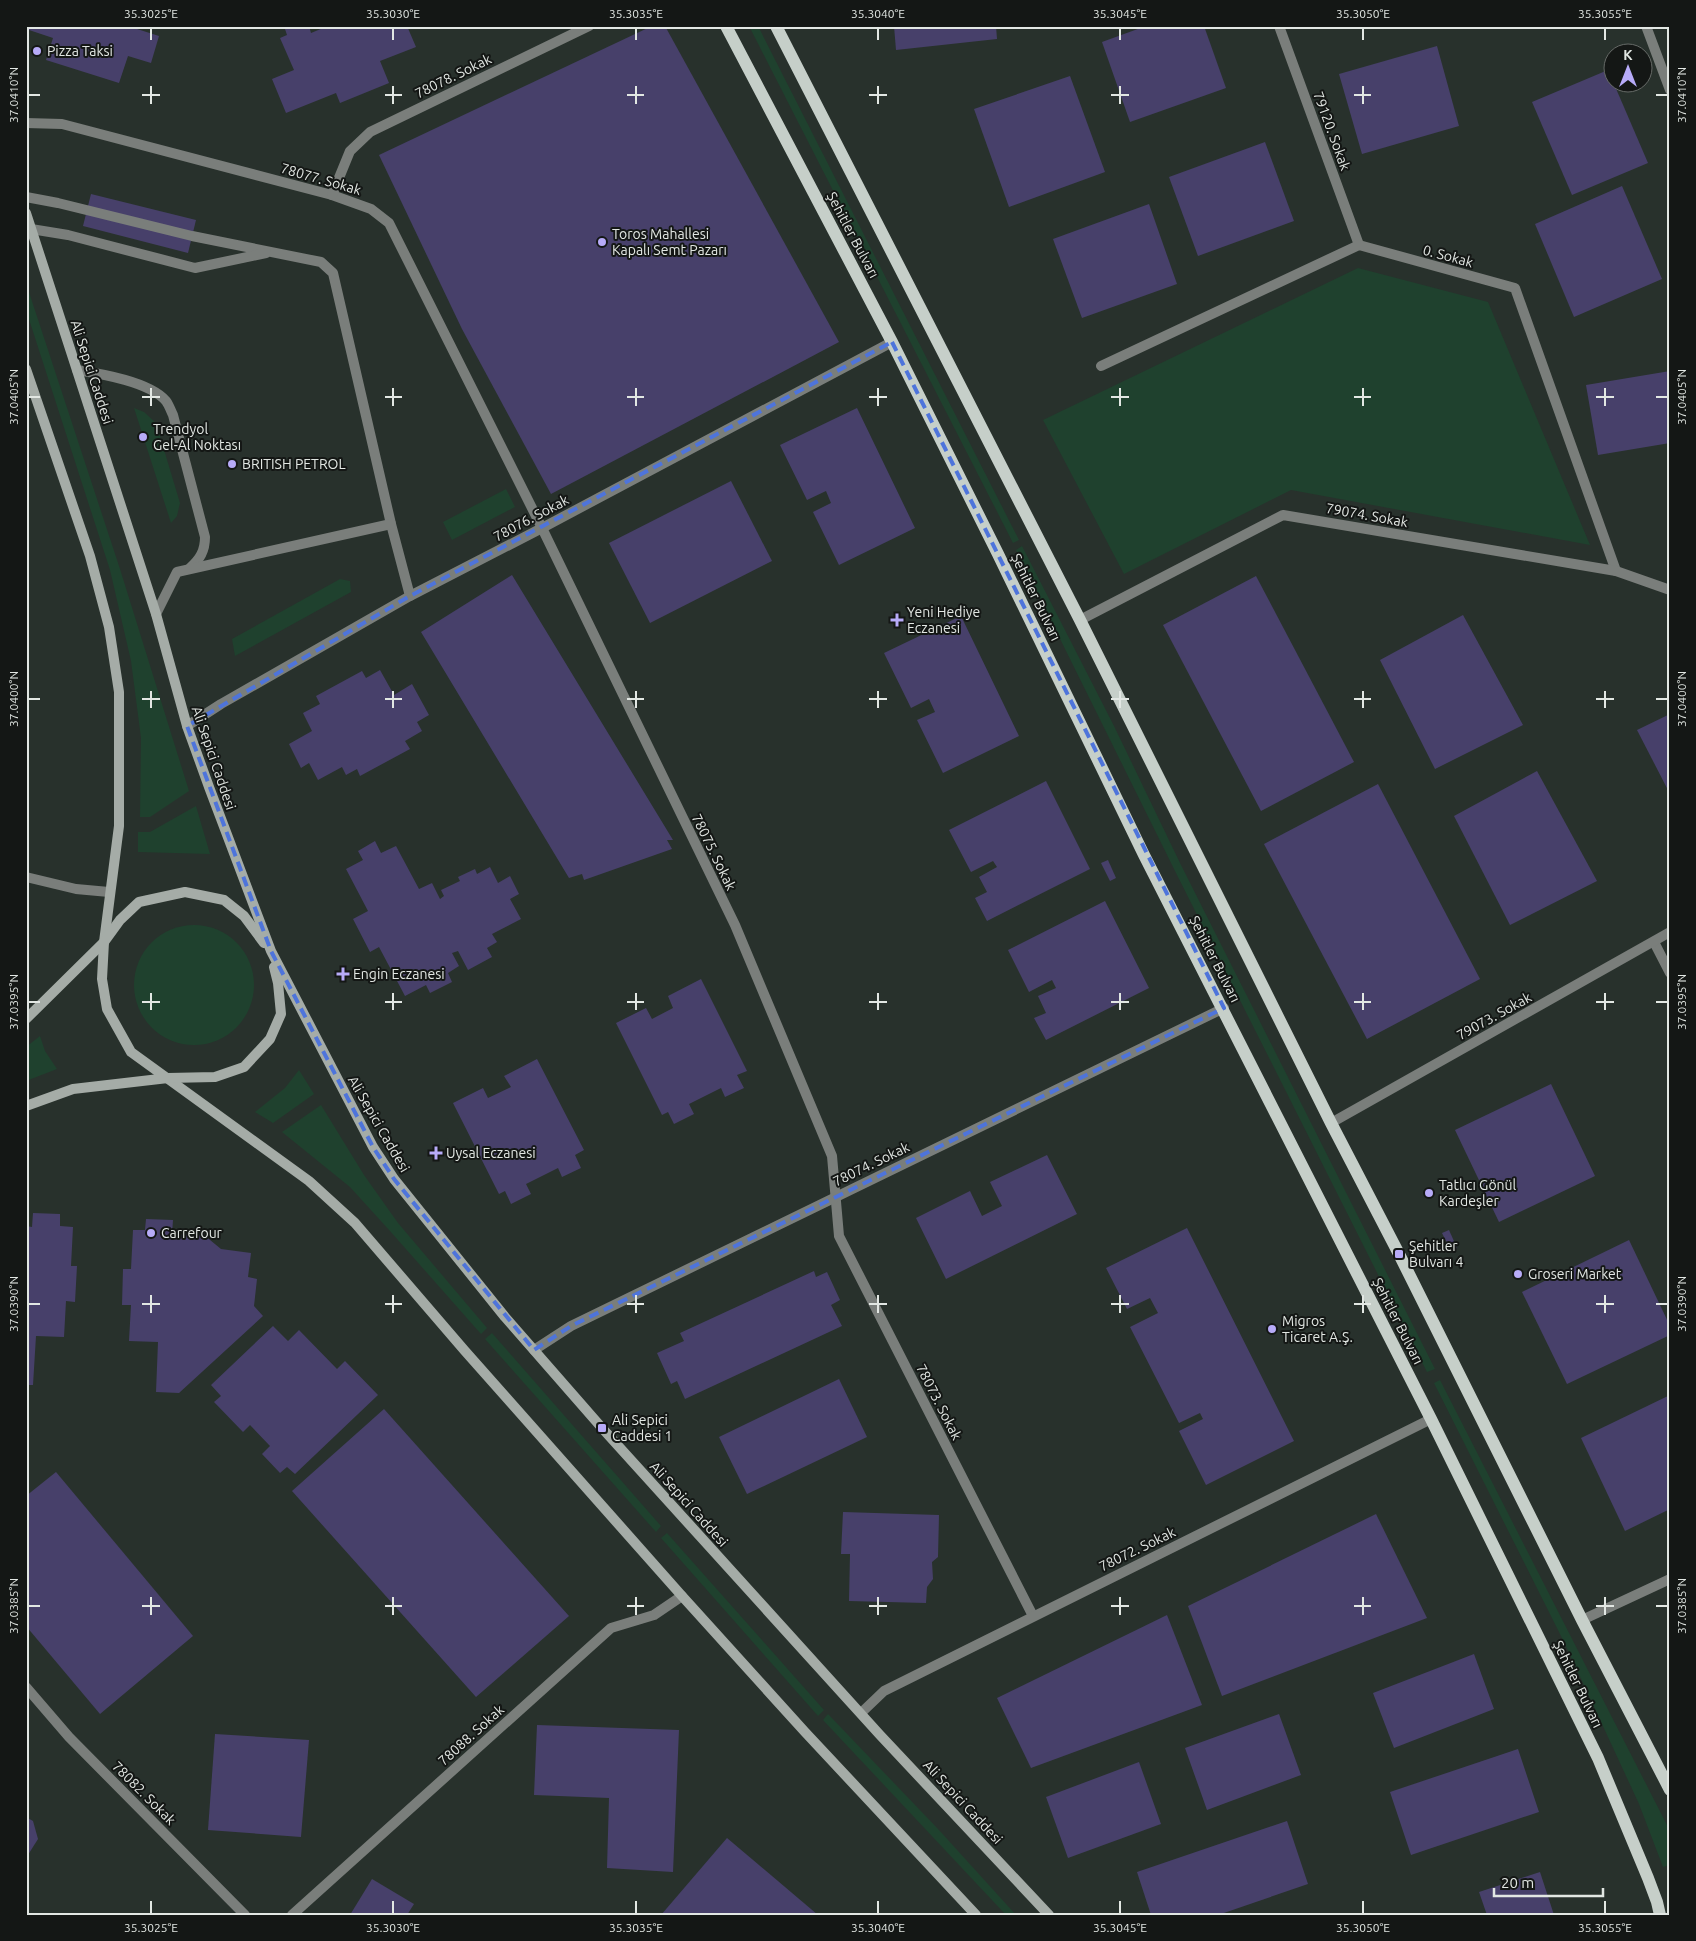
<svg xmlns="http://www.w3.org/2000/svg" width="1696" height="1941" viewBox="0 0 1696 1941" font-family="Ubuntu,sans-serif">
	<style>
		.green { fill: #1f412e }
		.building { fill: #47406a }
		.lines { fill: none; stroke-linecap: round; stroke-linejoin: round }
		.service { stroke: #7a7e7b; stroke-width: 10 }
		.minor { stroke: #7a7e7b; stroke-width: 10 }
		.secondary { stroke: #a5aca7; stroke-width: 10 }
		.primary { stroke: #c6cfc9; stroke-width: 12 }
		.marked { fill: none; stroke: #4e74db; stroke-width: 4; stroke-dasharray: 10 6; stroke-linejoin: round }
		.ticks { fill: none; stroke: #e2e7e3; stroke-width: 2 }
		.poi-dot { fill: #b7abf8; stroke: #141715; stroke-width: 2 }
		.labels { text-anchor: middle; stroke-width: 4; stroke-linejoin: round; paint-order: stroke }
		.poi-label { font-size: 14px; fill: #e2e7e3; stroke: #141715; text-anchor: start }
		.street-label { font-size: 14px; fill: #e2e7e3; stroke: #141715 }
		.neatline { fill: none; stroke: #e2e7e3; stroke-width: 2 }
		.ticks-label { font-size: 12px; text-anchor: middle; fill: #e2e7e3 }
	</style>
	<rect width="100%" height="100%" fill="#28312c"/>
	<g class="green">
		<path d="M 749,26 L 758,26 L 1019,540 L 1013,543 Z"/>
		<path d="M 1358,268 L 1488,302 L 1590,545 L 1291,490 L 1124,574 L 1043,420 Z"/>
		<path d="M 26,283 L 120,569 L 189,791 L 150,817 L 140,817 L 141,738 L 131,661 L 110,570 L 26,310 Z"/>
		<path d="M 134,408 L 144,412 L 156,423 L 180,503 L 177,516 L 171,523 Z"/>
		<path d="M 506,489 L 515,507 L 452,540 L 443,522 Z"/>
		<path d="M 1022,546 L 1114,726 L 1181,865 L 1435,1369 L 1427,1372 L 1174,869 L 1016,550 Z"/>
		<path d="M 340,579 L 350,581 L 351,592 L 235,656 L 232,639 Z"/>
		<path d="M 196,806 L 210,854 L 138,852 L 138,832 L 150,832 Z"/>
		<circle cx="194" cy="985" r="60"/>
		<path d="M 40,1036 L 45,1051 L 57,1069 L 26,1081 L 26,1047 Z"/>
		<path d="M 299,1070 L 314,1094 L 273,1123 L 255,1112 L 285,1088 Z"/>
		<path d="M 321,1105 L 364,1175 L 398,1223 L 487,1328 L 481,1334 L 390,1231 L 350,1187 L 282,1132 Z"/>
		<path d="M 492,1333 L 661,1526 L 656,1532 L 485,1339 Z"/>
		<path d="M 1440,1380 L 1670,1831 L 1670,1865 L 1663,1867 L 1639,1804 L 1564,1642 L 1434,1383 Z"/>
		<path d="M 667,1533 L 824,1710 L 818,1716 L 661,1538 Z"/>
		<path d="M 828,1714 L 939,1830 L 1016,1915 L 1006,1915 L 823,1720 Z"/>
	</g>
	<g class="building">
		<path d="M 26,26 L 134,26 L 134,28 L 159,36 L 151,63 L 128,56 L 119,83 L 46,60 L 53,38 L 26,29 Z"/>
		<path d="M 284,26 L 309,26 L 311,33 L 328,26 L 407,26 L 416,47 L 380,61 L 389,83 L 340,103 L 336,93 L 286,113 L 272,79 L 294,70 L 280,38 L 287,35 Z"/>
		<path d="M 652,26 L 665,26 L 839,342 L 551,494 L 462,329 L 379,155 Z"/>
		<path d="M 894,26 L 996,26 L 997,39 L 896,50 Z"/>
		<path d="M 1146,26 L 1204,26 L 1226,88 L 1130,122 L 1102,42 Z"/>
		<path d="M 1437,46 L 1459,126 L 1362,154 L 1339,74 Z"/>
		<path d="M 1608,70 L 1648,163 L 1572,195 L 1532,102 Z"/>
		<path d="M 1070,76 L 1105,172 L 1009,207 L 974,109 Z"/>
		<path d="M 1265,142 L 1294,221 L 1198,256 L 1169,177 Z"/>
		<path d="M 1622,186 L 1662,279 L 1574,317 L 1535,224 Z"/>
		<path d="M 91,194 L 196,220 L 188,253 L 83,226 Z"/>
		<path d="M 1149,204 L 1177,284 L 1082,318 L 1053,239 Z"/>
		<path d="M 1670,371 L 1670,443 L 1598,455 L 1586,385 Z"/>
		<path d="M 857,408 L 915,528 L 839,565 L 813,512 L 831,503 L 826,491 L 807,500 L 780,445 Z"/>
		<path d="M 731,481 L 772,561 L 650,623 L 609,543 Z"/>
		<path d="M 512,575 L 673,840 L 667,840 L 672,849 L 584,880 L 582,874 L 569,878 L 421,632 Z"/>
		<path d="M 1256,576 L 1354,762 L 1261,811 L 1163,625 Z"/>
		<path d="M 1463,615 L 1523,725 L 1435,769 L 1380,660 Z"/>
		<path d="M 961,616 L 1019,736 L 943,773 L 917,720 L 935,712 L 929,699 L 911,708 L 884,653 Z"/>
		<path d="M 380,670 L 394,695 L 412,684 L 429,715 L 417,722 L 422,731 L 405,741 L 410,749 L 360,776 L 357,769 L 346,775 L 342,767 L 318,780 L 309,763 L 301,768 L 289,744 L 312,731 L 303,713 L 320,704 L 316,696 L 362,671 L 366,678 Z"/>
		<path d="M 1670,714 L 1670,794 L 1637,730 Z"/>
		<path d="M 1537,771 L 1597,881 L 1510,925 L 1454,816 Z"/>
		<path d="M 1046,781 L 1090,869 L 987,921 L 975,898 L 987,892 L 979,877 L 997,867 L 993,861 L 971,872 L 949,830 Z"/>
		<path d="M 1378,784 L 1480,979 L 1367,1039 L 1264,844 Z"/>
		<path d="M 375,841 L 381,853 L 396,846 L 419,889 L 432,883 L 440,899 L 444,896 L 441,890 L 460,881 L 458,877 L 475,869 L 477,874 L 490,867 L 498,883 L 510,876 L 519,894 L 510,899 L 521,919 L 492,934 L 497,942 L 487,948 L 492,957 L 468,970 L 458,951 L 452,953 L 459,966 L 448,973 L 452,982 L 430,993 L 426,985 L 405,996 L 379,947 L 370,952 L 353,919 L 368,911 L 346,869 L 363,860 L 358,851 Z"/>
		<path d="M 1108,860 L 1116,878 L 1110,881 L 1101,863 Z"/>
		<path d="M 1105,901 L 1149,988 L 1046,1040 L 1034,1018 L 1046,1013 L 1038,996 L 1056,988 L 1052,980 L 1029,992 L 1008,950 Z"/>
		<path d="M 701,979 L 747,1071 L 737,1075 L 744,1088 L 725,1097 L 721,1088 L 689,1104 L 694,1114 L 674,1124 L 668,1112 L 662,1115 L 616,1023 L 646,1008 L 652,1019 L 673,1008 L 668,996 Z"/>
		<path d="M 537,1059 L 584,1150 L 575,1155 L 581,1168 L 562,1177 L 558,1168 L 526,1184 L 531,1194 L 511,1204 L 505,1191 L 499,1194 L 453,1103 L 483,1088 L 488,1098 L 511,1087 L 504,1076 Z"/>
		<path d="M 1551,1084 L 1595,1176 L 1499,1222 L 1455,1130 Z"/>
		<path d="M 1047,1155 L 1077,1214 L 946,1279 L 916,1218 L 970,1191 L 982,1216 L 1002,1206 L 990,1182 Z"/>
		<path d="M 33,1213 L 60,1214 L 60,1226 L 73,1227 L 71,1266 L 77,1266 L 75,1302 L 66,1301 L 64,1337 L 36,1336 L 33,1385 L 26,1385 L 26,1226 L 32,1227 Z"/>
		<path d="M 146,1219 L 173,1220 L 172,1234 L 204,1235 L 221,1249 L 251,1253 L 248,1277 L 257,1279 L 254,1306 L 263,1316 L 179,1393 L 156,1392 L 158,1342 L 129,1341 L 131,1305 L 122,1305 L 123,1269 L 131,1269 L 133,1230 L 145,1230 Z"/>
		<path d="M 1187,1228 L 1294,1441 L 1206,1485 L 1179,1431 L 1203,1419 L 1200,1413 L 1179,1423 L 1130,1327 L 1158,1313 L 1150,1298 L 1127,1309 L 1106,1268 Z"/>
		<path d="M 1449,1230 L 1457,1248 L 1451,1251 L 1442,1233 Z"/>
		<path d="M 1629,1240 L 1670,1326 L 1670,1335 L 1567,1384 L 1522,1292 Z"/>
		<path d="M 814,1271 L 816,1277 L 827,1272 L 840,1300 L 831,1305 L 842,1326 L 685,1399 L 677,1381 L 671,1384 L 657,1353 L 684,1341 L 680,1333 Z"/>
		<path d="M 273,1326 L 288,1341 L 299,1330 L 337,1369 L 345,1361 L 378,1395 L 295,1474 L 287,1467 L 280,1473 L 262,1454 L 270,1446 L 250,1425 L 243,1432 L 214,1402 L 221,1396 L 211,1385 Z"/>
		<path d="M 839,1379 L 867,1437 L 747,1494 L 719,1437 Z"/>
		<path d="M 1670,1395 L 1670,1509 L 1625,1531 L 1581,1438 Z"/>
		<path d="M 384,1409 L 569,1616 L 476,1697 L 292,1491 Z"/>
		<path d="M 56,1472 L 193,1636 L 100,1714 L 26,1626 L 26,1496 Z"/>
		<path d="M 843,1512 L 939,1515 L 938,1557 L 932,1562 L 933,1579 L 927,1587 L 926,1603 L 849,1601 L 850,1554 L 841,1554 Z"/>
		<path d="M 1376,1514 L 1427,1618 L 1222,1696 L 1188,1606 Z"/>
		<path d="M 1167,1615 L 1202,1705 L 1031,1768 L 997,1698 Z"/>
		<path d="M 1474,1654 L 1494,1709 L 1394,1748 L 1373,1693 Z"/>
		<path d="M 1279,1714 L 1301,1775 L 1207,1810 L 1185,1748 Z"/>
		<path d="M 537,1725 L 679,1730 L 673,1872 L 607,1868 L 609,1798 L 534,1795 Z"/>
		<path d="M 215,1734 L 309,1740 L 301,1837 L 208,1830 Z"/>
		<path d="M 1518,1749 L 1539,1812 L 1411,1855 L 1390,1792 Z"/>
		<path d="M 1139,1762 L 1161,1824 L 1068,1858 L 1046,1797 Z"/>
		<path d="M 26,1817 L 33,1821 L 38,1839 L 26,1858 Z"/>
		<path d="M 1287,1821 L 1308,1884 L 1218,1915 L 1151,1915 L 1137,1872 Z"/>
		<path d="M 727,1838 L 818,1915 L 661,1915 Z"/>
		<path d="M 1540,1872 L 1554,1915 L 1487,1915 L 1479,1892 Z"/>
		<path d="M 372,1879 L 414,1904 L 407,1915 L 350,1915 Z"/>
	</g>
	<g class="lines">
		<g class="service">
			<path d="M 26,197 L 58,203 L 192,236 L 321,262 L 333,273 L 391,524 L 410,596"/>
			<path d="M 31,229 L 68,235 L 195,268 L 266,253"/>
			<path d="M 77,370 C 102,374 150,382 166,401 C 169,405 171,411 173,415 L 205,537 C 205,551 200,559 190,568"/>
			<path d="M 156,614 L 177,572 L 391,524"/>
		</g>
		<g class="minor">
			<path d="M 1279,26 L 1359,245"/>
			<path d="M 1646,26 L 1670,90"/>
			<path d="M 26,123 L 62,124 L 332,195 L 371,209 L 389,223 L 542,528 L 735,925 L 832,1156 L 839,1236 L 1033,1616"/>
			<path d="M 332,195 L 350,151 L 370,132 L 589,26"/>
			<path d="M 1101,366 L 1359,245 L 1515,288 L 1616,571"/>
			<path d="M 1080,620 L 1283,515 L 1616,571 L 1670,590"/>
			<path d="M 187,726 L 221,704 L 410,596 L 542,528 L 892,342"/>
			<path d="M 26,877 L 76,889 L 109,892"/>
			<path d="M 1654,942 L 1670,973"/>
			<path d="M 1331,1123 L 1670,932"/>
			<path d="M 534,1350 L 571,1326 L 1224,1008"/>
			<path d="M 1582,1620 L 1670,1579"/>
			<path d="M 26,1687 L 69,1737 L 245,1915"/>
			<path d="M 861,1713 L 884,1691 L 1431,1419"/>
			<path d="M 292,1915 L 611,1628 L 654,1615 L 682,1596"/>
		</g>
		<g class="secondary">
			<path d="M 26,213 L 156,614 L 187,726 L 209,787 L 271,951 L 373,1147 L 394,1179 L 505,1317 L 602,1428 L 880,1735 L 1049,1915"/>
			<path d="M 26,369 L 90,556 L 109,627 L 119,692 L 119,826 L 104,942 L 102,979 L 107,1009 L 131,1052 L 309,1181 L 355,1223 L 465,1351 L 682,1596 L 805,1732 L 976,1915"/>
			<path d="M 26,1019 L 104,942 L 120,920 L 139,902 L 185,892 L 224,900 L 244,916 L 264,943"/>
			<path d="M 26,1106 L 73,1089 L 168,1078 L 215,1077 L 244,1067 L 270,1039 L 281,1014 L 278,983 L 274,967"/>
		</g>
		<g class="primary">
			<path d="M 726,26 L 892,342 L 998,554 L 1144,855 L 1431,1419 L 1598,1758 L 1648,1878 L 1657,1902 L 1660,1915"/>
			<path d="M 776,26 L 1080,620 L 1331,1123 L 1399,1254 L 1582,1620 L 1670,1790"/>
		</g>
	</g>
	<path class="marked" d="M 892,342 L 1224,1008 L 571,1326 L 534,1350 L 394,1179 L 373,1147 L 271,951 L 187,726 L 410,596 Z"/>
	<path class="ticks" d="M 151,28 L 151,40M 393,28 L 393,40M 636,28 L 636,40M 878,28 L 878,40M 1120,28 L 1120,40M 1363,28 L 1363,40M 1605,28 L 1605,40M 151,86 L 151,104M 393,86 L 393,104M 636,86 L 636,104M 878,86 L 878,104M 1120,86 L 1120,104M 1363,86 L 1363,104M 28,95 L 40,95M 142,95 L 160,95M 385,95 L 402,95M 627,95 L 644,95M 869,95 L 887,95M 1111,95 L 1129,95M 1354,95 L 1371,95M 1656,95 L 1668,95M 151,388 L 151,406M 393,388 L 393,406M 636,388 L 636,406M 878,388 L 878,406M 1120,388 L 1120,406M 1363,388 L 1363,406M 1605,388 L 1605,406M 28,397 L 40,397M 142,397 L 160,397M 385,397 L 402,397M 627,397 L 644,397M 869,397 L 887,397M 1111,397 L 1129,397M 1354,397 L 1371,397M 1596,397 L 1614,397M 1656,397 L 1668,397M 151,691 L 151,708M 393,691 L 393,708M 636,691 L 636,708M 878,691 L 878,708M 1120,691 L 1120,708M 1363,691 L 1363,708M 1605,691 L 1605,708M 28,699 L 40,699M 142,699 L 160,699M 385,699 L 402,699M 627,699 L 644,699M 869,699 L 887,699M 1111,699 L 1129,699M 1354,699 L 1371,699M 1596,699 L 1614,699M 1656,699 L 1668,699M 151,993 L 151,1010M 393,993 L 393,1010M 636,993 L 636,1010M 878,993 L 878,1010M 1120,993 L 1120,1010M 1363,993 L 1363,1010M 1605,993 L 1605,1010M 28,1002 L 40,1002M 142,1002 L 160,1002M 385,1002 L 402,1002M 627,1002 L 644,1002M 869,1002 L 887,1002M 1111,1002 L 1129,1002M 1354,1002 L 1371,1002M 1596,1002 L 1614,1002M 1656,1002 L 1668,1002M 151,1295 L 151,1313M 393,1295 L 393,1313M 636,1295 L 636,1313M 878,1295 L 878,1313M 1120,1295 L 1120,1313M 1363,1295 L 1363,1313M 1605,1295 L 1605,1313M 28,1304 L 40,1304M 142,1304 L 160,1304M 385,1304 L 402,1304M 627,1304 L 644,1304M 869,1304 L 887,1304M 1111,1304 L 1129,1304M 1354,1304 L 1371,1304M 1596,1304 L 1614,1304M 1656,1304 L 1668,1304M 151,1597 L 151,1615M 393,1597 L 393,1615M 636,1597 L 636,1615M 878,1597 L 878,1615M 1120,1597 L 1120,1615M 1363,1597 L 1363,1615M 1605,1597 L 1605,1615M 28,1606 L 40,1606M 142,1606 L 160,1606M 385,1606 L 402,1606M 627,1606 L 644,1606M 869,1606 L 887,1606M 1111,1606 L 1129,1606M 1354,1606 L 1371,1606M 1596,1606 L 1614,1606M 1656,1606 L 1668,1606M 151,1901 L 151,1914M 393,1901 L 393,1914M 636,1901 L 636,1914M 878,1901 L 878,1914M 1120,1901 L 1120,1914M 1363,1901 L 1363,1914M 1605,1901 L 1605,1914"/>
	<g class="poi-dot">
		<circle cx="37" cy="51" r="5"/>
		<circle cx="602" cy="242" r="5"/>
		<circle cx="143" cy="437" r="5"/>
		<circle cx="232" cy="464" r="5"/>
		<path d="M894.5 612.5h5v5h5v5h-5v5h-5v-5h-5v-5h5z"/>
		<path d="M340.5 966.5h5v5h5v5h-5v5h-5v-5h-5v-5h5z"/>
		<path d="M433.5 1145.5h5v5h5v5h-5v5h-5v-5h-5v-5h5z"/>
		<circle cx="1429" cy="1193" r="5"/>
		<circle cx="151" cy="1233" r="5"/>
		<rect x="1394" y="1249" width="10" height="10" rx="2.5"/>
		<circle cx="1518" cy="1274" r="5"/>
		<circle cx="1272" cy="1329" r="5"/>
		<rect x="597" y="1423" width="10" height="10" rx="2.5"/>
	</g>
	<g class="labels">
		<g class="poi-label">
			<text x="47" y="56">Pizza Taksi</text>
			<text x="612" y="239">Toros Mahallesi<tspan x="612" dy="16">Kapalı Semt Pazarı</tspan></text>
			<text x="153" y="434">Trendyol<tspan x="153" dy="16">Gel-Al Noktası</tspan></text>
			<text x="242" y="469">BRITISH PETROL</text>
			<text x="907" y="617">Yeni Hediye<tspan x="907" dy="16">Eczanesi</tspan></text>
			<text x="353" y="979">Engin Eczanesi</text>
			<text x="446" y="1158">Uysal Eczanesi</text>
			<text x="1439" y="1190">Tatlıcı Gönül<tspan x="1439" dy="16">Kardeşler</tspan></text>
			<text x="161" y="1238">Carrefour</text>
			<text x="1409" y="1251">Şehitler<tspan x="1409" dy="16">Bulvarı 4</tspan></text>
			<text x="1528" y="1279">Groseri Market</text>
			<text x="1282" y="1326">Migros<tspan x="1282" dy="16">Ticaret A.Ş.</tspan></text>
			<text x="612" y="1425">Ali Sepici<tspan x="612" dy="16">Caddesi 1</tspan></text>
		</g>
		<g class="street-label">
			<text transform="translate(453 76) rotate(-26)" y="5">78078. Sokak</text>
			<text transform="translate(1332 131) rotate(70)" y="5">79120. Sokak</text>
			<text transform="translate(321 179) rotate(16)" y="5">78077. Sokak</text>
			<text transform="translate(853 235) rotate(62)" y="5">Şehitler Bulvarı</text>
			<text transform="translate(1448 256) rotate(15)" y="5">0. Sokak</text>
			<text transform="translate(92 372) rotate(72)" y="5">Ali Sepici Caddesi</text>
			<text transform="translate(1367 515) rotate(10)" y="5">79074. Sokak</text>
			<text transform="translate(531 518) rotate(-28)" y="5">78076. Sokak</text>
			<text transform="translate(1036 597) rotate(64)" y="5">Şehitler Bulvarı</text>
			<text transform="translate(214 758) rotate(71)" y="5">Ali Sepici Caddesi</text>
			<text transform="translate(714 852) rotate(64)" y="5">78075. Sokak</text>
			<text transform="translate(1215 959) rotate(63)" y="5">Şehitler Bulvarı</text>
			<text transform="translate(1494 1016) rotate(-29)" y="5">79073. Sokak</text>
			<text transform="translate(379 1124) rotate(60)" y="5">Ali Sepici Caddesi</text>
			<text transform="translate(871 1164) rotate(-26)" y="5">78074. Sokak</text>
			<text transform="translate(1398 1321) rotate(63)" y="5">Şehitler Bulvarı</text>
			<text transform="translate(939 1402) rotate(63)" y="5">78073. Sokak</text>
			<text transform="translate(689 1504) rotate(48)" y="5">Ali Sepici Caddesi</text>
			<text transform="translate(1137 1549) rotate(-26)" y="5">78072. Sokak</text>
			<text transform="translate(1578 1684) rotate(64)" y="5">Şehitler Bulvarı</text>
			<text transform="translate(471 1735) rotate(-42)" y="5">78088. Sokak</text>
			<text transform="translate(144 1793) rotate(45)" y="5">78082. Sokak</text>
			<text transform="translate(963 1802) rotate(47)" y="5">Ali Sepici Caddesi</text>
		</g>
	</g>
	<rect width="1696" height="1941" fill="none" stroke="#141715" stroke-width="55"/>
	<g transform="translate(1628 68)"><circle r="24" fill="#141715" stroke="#666a67"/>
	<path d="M0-4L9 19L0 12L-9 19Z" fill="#b7abf8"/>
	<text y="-8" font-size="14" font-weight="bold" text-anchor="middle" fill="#e2e7e3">K</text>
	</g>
	<path d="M1494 1888v8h109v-8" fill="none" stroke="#e2e7e3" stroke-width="2.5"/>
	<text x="1501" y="1888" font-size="15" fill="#e2e7e3" stroke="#141715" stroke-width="4" paint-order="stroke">20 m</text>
	<rect x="28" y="28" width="1640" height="1886" class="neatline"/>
	<g class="ticks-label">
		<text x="151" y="18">35.3025°E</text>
		<text x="393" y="18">35.3030°E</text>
		<text x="636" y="18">35.3035°E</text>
		<text x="878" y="18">35.3040°E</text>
		<text x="1120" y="18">35.3045°E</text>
		<text x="1363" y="18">35.3050°E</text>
		<text x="1605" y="18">35.3055°E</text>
		<text transform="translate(14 95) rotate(-90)" y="4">37.0410°N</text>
		<text transform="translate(1682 95) rotate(-90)" y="4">37.0410°N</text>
		<text transform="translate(14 397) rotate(-90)" y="4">37.0405°N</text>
		<text transform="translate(1682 397) rotate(-90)" y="4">37.0405°N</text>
		<text transform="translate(14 699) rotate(-90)" y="4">37.0400°N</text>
		<text transform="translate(1682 699) rotate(-90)" y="4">37.0400°N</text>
		<text transform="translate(14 1002) rotate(-90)" y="4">37.0395°N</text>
		<text transform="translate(1682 1002) rotate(-90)" y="4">37.0395°N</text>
		<text transform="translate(14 1304) rotate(-90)" y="4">37.0390°N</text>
		<text transform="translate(1682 1304) rotate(-90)" y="4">37.0390°N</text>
		<text transform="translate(14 1606) rotate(-90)" y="4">37.0385°N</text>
		<text transform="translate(1682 1606) rotate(-90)" y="4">37.0385°N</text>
		<text x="151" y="1932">35.3025°E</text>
		<text x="393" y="1932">35.3030°E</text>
		<text x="636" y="1932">35.3035°E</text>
		<text x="878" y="1932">35.3040°E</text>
		<text x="1120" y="1932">35.3045°E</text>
		<text x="1363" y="1932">35.3050°E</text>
		<text x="1605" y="1932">35.3055°E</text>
	</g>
</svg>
